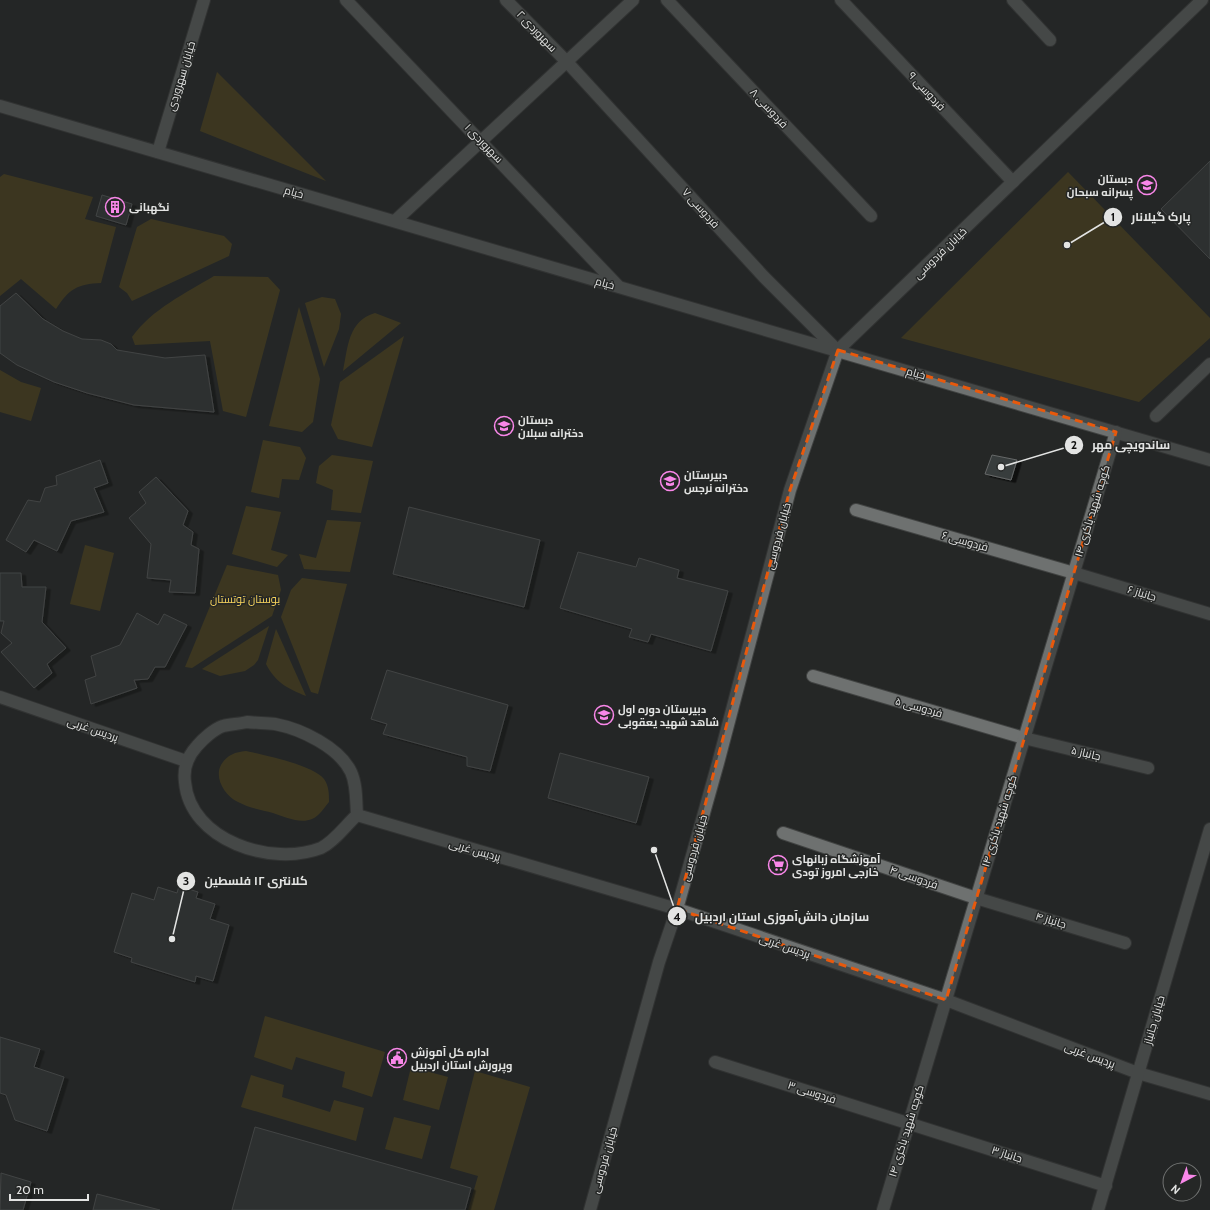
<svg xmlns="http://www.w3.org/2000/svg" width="1210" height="1210" viewBox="0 0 1210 1210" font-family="Cabin,Cairo,sans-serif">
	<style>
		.green { fill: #594b1a }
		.building { fill: #393c3c; stroke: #656868; filter: url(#shadow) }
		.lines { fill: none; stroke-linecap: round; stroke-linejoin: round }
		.minor-casing { stroke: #414342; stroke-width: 14 }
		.minor { stroke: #6e7170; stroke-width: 12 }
		.marked { fill: none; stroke: #e8590c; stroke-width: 3; stroke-dasharray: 8 5; stroke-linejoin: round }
		.labels { text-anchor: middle; stroke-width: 3; stroke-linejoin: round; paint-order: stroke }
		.street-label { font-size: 11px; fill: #e3e4e3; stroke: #252726 }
		.poi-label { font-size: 11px; font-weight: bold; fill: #e3e4e3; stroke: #252726; text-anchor: start }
		.park-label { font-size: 11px; fill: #fad65d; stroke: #252726 }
		.leader { fill: none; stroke: #e3e4e3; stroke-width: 1.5 }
		.callout-dot { fill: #e3e4e3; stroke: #252726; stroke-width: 1.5 }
		.mark-label { font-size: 12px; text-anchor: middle; font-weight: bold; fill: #111 }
		.callout-label { font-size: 12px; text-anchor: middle; font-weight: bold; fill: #e3e4e3; stroke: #252726; stroke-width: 3; stroke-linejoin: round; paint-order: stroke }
	</style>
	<defs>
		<filter id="shadow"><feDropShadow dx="4.5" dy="2.5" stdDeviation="0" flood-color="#0009"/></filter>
	</defs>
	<rect width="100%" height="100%" fill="#252726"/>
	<g class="green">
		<path d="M 217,72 L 326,181 L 200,131 Z"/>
		<path d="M 1068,172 L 1210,318 L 1210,338 L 1139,402 L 901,338 Z"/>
		<path d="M 4,174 L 93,197 L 85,219 L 116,227 L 101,283 C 77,284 69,289 56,309 L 21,279 L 0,296 L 0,177 Z"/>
		<path d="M 151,219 L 224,236 L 232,244 L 229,256 L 132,301 L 127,293 L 119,287 L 137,227 Z"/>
		<path d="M 214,276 L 268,277 L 280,290 L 246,417 L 223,411 L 210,341 L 135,345 L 132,337 C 152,309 186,293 214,276 Z"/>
		<path d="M 322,297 L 335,299 L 341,314 L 339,329 L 324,367 L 305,303 Z"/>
		<path d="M 299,307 L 320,379 L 313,422 L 302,432 L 269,426 Z"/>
		<path d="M 375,313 L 401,323 L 343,371 C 348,347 348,321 375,313 Z"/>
		<path d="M 404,336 L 372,447 L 338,439 L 331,425 L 340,382 Z"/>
		<path d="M 0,370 L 21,382 L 41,388 L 31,421 L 0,412 Z"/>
		<path d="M 263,440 L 300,447 L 306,458 L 299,480 L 282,479 L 279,498 L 251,492 Z"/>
		<path d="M 332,455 L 373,461 L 361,513 L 331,510 L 333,490 L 316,483 L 319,466 Z"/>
		<path d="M 246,506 L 281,512 L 271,550 L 288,555 L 277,567 L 232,554 Z"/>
		<path d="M 327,520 L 361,522 L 350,572 L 304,569 L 299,554 L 316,558 Z"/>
		<path d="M 85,545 L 114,553 L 100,611 L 70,604 Z"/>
		<path d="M 227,565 L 278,575 L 281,590 L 272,616 L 192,668 L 185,667 Z"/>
		<path d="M 302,578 L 347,584 L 318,694 L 311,692 L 281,617 L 291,590 Z"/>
		<path d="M 269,626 L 258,660 L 254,665 L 245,671 L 220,676 L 202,669 Z"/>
		<path d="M 276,629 L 306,696 C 288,689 275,682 266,664 Z"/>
		<path d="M 246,751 C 264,755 313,765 324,779 C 329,786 329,794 329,802 C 324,808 319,816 312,819 C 300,824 285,817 273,813 C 262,810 249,808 238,802 C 225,796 214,778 221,765 C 227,755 235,752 246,751 Z"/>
		<path d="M 265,1016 L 385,1052 L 372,1097 L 342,1087 L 345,1072 L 296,1057 L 292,1070 L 254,1057 Z"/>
		<path d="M 411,1067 L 448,1077 L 439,1110 L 403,1100 Z"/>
		<path d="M 475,1071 L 530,1087 L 494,1210 L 468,1210 L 478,1176 L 450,1168 Z"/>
		<path d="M 251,1075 L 284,1085 L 282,1097 L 330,1112 L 334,1100 L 364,1108 L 356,1141 L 241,1107 Z"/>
		<path d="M 394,1117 L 431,1126 L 422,1159 L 385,1149 Z"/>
	</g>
	<g class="building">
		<path d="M 1210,161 L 1210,259 L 1161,209 Z"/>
		<path d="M 102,195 L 132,204 L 126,225 L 96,216 Z"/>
		<path d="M 16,293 L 43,319 L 63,331 L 82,339 L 101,340 L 111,344 L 117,350 L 165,358 L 205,355 L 214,412 L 134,405 L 87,393 L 54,382 L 17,365 L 0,353 L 0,306 Z"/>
		<path d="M 992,455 L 1017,460 L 1011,480 L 985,474 Z"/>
		<path d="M 100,460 L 108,483 L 94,488 L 104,512 L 71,521 L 57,551 L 34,540 L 26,552 L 6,540 L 28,500 L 40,502 L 45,488 L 57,485 L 56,476 Z"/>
		<path d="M 156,477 L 188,511 L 183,525 L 193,532 L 191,545 L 199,549 L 195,593 L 169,592 L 171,580 L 147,578 L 151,544 L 129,518 L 146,503 L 139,492 Z"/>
		<path d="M 409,507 L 540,540 L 524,607 L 393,574 Z"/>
		<path d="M 578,552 L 636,567 L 639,558 L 679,570 L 677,578 L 728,591 L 711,651 L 651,634 L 648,642 L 629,637 L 632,629 L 560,608 Z"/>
		<path d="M 0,573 L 21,573 L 22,587 L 46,587 L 42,622 L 66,648 L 47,664 L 52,673 L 34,688 L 1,652 L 12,643 L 1,633 L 4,621 L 0,621 Z"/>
		<path d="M 137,613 L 158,625 L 164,614 L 187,625 L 165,667 L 155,667 L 148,679 L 134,680 L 137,688 L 91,704 L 85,680 L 96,676 L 91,656 L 120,645 Z"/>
		<path d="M 387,670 L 508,705 L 490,771 L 467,766 L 467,757 L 383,734 L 387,724 L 371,719 Z"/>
		<path d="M 560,753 L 649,777 L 636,823 L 548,798 Z"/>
		<path d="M 179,886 L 198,892 L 196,898 L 215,904 L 210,919 L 229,925 L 213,981 L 196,976 L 195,982 L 131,962 L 132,958 L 114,952 L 132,893 L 154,900 L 158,887 L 177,893 Z"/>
		<path d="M 0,1037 L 40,1049 L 34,1067 L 64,1077 L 47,1131 L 15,1120 L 6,1095 L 0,1093 Z"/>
		<path d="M 255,1127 L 471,1188 L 465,1210 L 232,1210 Z"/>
		<path d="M 1,1173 L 31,1182 L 23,1210 L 0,1210 Z"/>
		<path d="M 97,1194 L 160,1210 L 93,1210 Z"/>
	</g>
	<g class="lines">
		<defs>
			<g id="minor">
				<path d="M 346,0 L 618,286"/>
				<path d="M 506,0 L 567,62 L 764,277 L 837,350"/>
				<path d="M 667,0 L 871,216"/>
				<path d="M 841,0 L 1013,182"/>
				<path d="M 1013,0 L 1050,40"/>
				<path d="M 0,106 L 1210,460"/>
				<path d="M 158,152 L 204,0"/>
				<path d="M 395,221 L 633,0"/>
				<path d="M 1156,416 L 1210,364"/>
				<path d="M 856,510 L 1074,573 L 1210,614"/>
				<path d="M 813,676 L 1024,738 L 1148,768"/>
				<path d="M 0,697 L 186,761"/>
				<path d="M 247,722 C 256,723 266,723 275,724 C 301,729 339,747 351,772 C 357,785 356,802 357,815 C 345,826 335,841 321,848 C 272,867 190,841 185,782 C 183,768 187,757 197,746 C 203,739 214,729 223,726 C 231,724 239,724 247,722 Z"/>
				<path d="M 357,815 L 677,909 L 946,1000 L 1138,1073 L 1210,1094"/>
				<path d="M 783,833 L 976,898 L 1125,943"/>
				<path d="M 715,1062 L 1106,1186"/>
				<path d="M 590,1210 L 659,962 L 677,909 L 718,763 L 790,490 L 838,350 L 1202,0"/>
				<path d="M 883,1210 L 1116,432"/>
				<path d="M 1098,1210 L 1210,829"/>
			</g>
		</defs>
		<use href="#minor" class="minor-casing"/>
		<use href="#minor" class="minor"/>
	</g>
	<path d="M0 0H1210V1210H0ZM 838,350 L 1116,432 L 946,1000 L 677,909 L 790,490 Z" fill="#252726" fill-opacity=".55" fill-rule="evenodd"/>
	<path class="marked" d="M 838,350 L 1116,432 L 946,1000 L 677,909 L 790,490 Z"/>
	<defs>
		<symbol id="school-ring" viewBox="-11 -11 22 22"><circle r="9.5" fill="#252726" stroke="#f987e9" stroke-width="1.5"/><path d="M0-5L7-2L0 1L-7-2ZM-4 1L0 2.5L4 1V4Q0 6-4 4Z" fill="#f987e9"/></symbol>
		<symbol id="building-ring" viewBox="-11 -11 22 22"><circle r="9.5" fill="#252726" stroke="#f987e9" stroke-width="1.5"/><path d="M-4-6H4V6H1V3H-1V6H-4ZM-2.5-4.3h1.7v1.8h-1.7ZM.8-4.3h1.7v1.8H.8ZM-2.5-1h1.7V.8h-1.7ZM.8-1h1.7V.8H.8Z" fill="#f987e9"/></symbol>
		<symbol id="supermarket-ring" viewBox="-11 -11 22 22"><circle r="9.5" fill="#252726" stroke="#f987e9" stroke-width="1.5"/><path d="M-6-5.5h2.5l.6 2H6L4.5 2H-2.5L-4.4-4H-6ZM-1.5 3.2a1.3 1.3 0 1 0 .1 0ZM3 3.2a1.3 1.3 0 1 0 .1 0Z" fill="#f987e9"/></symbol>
		<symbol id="civic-ring" viewBox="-11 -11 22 22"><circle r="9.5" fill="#252726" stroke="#f987e9" stroke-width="1.5"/><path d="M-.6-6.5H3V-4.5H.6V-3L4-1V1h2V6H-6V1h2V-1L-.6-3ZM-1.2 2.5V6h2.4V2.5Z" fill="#f987e9"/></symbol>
	</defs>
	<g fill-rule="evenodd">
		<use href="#school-ring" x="1136" y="174" width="22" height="22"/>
		<use href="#building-ring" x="104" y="196" width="22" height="22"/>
		<use href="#school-ring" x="493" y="415" width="22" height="22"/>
		<use href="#school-ring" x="659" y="470" width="22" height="22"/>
		<use href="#school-ring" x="593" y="704" width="22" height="22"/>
		<use href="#supermarket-ring" x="767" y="854" width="22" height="22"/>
		<use href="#civic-ring" x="386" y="1047" width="22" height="22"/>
	</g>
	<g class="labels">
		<g class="street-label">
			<text transform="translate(537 31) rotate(46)" y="4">سهروردی ۲</text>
			<text transform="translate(181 76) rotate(-73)" y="4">خیابان سهروردی</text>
			<text transform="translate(927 91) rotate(47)" y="4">فردوسی ۹</text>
			<text transform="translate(769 108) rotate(47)" y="4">فردوسی ۸</text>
			<text transform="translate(484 143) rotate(46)" y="4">سهروردی ۱</text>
			<text transform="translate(294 192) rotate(16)" y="4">خیام</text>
			<text transform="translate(701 208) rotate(48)" y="4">فردوسی ۷</text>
			<text transform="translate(940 253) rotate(-44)" y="4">خیابان فردوسی</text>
			<text transform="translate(605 283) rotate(16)" y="4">خیام</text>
			<text transform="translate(916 373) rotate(16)" y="4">خیام</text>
			<text transform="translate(1092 511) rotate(-73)" y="4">کوچه شهید باکری ۱۴</text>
			<text transform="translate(778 536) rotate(-75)" y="4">خیابان فردوسی</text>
			<text transform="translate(965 541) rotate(16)" y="4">فردوسی ۶</text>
			<text transform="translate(1142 593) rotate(17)" y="4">جانباز ۶</text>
			<text transform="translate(919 707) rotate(16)" y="4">فردوسی ۵</text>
			<text transform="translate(93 729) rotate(19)" y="4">پردیس غربی</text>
			<text transform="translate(1086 753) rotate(13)" y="4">جانباز ۵</text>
			<text transform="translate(999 821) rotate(-73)" y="4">کوچه شهید باکری ۱۴</text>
			<text transform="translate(694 848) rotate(-74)" y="4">خیابان فردوسی</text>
			<text transform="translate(475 850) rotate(16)" y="4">پردیس غربی</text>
			<text transform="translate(914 877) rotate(19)" y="4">فردوسی ۴</text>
			<text transform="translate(1051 920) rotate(17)" y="4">جانباز ۴</text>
			<text transform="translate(785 946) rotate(19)" y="4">پردیس غربی</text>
			<text transform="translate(1154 1020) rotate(-74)" y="4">خیابان جانباز</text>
			<text transform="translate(1090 1055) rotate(21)" y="4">پردیس غربی</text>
			<text transform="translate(812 1092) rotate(18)" y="4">فردوسی ۳</text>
			<text transform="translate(906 1131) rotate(-73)" y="4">کوچه شهید باکری ۱۴</text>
			<text transform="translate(1007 1154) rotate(18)" y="4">جانباز ۳</text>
			<text transform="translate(604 1160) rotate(-74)" y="4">خیابان فردوسی</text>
		</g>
		<g class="poi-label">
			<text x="1133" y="183" text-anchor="end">دبستان<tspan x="1133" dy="13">پسرانه سبحان</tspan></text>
			<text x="129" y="211">نگهبانی</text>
			<text x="518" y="424">دبستان<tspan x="518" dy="13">دخترانه سبلان</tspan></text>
			<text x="684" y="479">دبیرستان<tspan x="684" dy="13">دخترانه نرجس</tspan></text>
			<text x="618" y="713">دبیرستان دوره اول<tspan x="618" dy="13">شاهد شهید یعقوبی</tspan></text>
			<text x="792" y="863">آموزشگاه زبانهای<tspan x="792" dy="13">خارجی امروز تودی</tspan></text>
			<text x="411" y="1056">اداره کل آموزش<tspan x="411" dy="13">وپرورش استان اردبیل</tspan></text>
		</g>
		<g class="park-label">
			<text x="245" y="603">بوستان توتستان</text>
		</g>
	</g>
	<path class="leader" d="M1067 245L1113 217M1001 467L1074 445M172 939L186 881M654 850L677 916"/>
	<g class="callout-dot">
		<circle cx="1067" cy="245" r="4"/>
		<circle cx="1001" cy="467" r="4"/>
		<circle cx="172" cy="939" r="4"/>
		<circle cx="654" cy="850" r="4"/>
		<circle cx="1113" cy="217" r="10"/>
		<circle cx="1074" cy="445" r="10"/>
		<circle cx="186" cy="881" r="10"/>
		<circle cx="677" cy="916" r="10"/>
	</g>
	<g class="mark-label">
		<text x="1113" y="221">1</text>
		<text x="1074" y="449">2</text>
		<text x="186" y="885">3</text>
		<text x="677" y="921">4</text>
	</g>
	<g class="callout-label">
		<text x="1161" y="221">پارک گیلانار</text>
		<text x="1131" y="449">ساندویچی مهر</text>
		<text x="256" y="885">کلانتری ۱۲ فلسطین</text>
		<text x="782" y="921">سازمان دانش‌آموزی استان اردبیل</text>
	</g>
	<g transform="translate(1182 1182) rotate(221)"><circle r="19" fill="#252726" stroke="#717372"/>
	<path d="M0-3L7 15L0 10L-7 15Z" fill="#f987e9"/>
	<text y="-6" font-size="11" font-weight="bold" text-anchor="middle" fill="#e3e4e3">N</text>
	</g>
	<path d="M10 1194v6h78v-6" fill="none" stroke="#e3e4e3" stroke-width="2"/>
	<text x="16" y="1194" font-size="12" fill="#e3e4e3" stroke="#252726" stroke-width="3" paint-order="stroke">20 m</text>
</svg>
